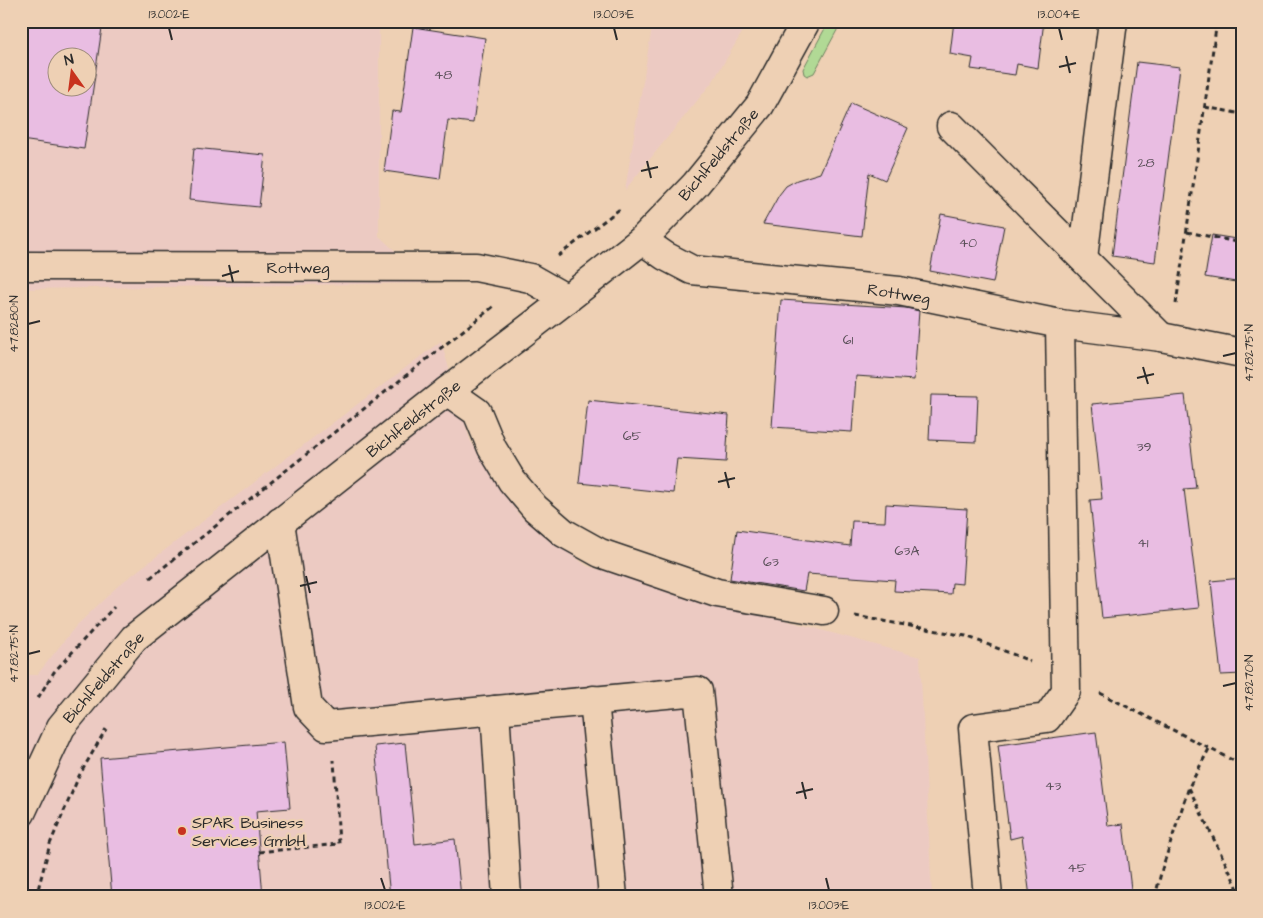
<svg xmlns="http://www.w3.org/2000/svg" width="1263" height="918" viewBox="0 0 1263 918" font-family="'Architects Daughter',sans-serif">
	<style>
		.built { fill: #eccac2; fill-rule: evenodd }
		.green { fill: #b1d995; stroke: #6e8260 }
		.building { fill: #e9bde2; stroke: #2b2b2b; fill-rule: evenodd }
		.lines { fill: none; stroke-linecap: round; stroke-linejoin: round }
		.minor-casing { stroke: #2b2b2b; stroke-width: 31 }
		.path { stroke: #2b2b2b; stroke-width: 3; stroke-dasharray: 5 4; stroke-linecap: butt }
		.minor { stroke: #eed0b4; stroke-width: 28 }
		.ticks { fill: none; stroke: #2b2b2b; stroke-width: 2 }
		.poi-dot { fill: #c8321e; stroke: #eed0b4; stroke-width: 2 }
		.labels { text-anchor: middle; stroke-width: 4.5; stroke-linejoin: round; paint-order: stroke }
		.number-label { font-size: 14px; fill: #5a5059 }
		.street-label { font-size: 16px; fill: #2b2b2b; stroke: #eed0b4 }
		.poi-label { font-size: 16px; fill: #2b2b2b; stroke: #eed0b4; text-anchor: start }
		.neatline { fill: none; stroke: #2b2b2b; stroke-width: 2 }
		.ticks-label { font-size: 12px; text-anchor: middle; fill: #2b2b2b }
	</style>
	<rect width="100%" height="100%" fill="#eed0b4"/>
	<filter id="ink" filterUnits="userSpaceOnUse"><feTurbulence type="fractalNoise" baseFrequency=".02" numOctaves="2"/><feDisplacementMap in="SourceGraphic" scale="10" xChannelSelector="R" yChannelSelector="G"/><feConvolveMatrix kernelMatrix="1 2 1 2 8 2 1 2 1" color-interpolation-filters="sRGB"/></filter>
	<g filter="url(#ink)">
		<g class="built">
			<path d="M 21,21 L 379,21 L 379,236 L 430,283 L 21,289 ZM 58,58 L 88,58 L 88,88 L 58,88 Z"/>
			<path d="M 653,21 L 749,21 L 713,81 L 625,190 Z"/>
			<path d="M 441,341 L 470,440 L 519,515 L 587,566 L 920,657 L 932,897 L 21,897 L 21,675 L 37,675 L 75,627 L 120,584 Z"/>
		</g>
		<path class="green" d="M 829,21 L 842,21 L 814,73 L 807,76 L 804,74 L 803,69 Z"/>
		<g class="building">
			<path d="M 21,21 L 103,21 L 84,149 L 21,140 ZM 58,58 L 88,58 L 88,88 L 58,88 Z"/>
			<path d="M 954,21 L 1044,21 L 1038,68 L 1017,64 L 1015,75 L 971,69 L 973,58 L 950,54 Z"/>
			<path d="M 413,27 L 485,38 L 473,123 L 448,120 L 440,179 L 384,171 L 392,111 L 401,112 Z"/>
			<path d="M 1137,62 L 1180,67 L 1155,262 L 1112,256 Z"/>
			<path d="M 851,103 L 908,128 L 885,180 L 869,173 L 862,236 L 763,224 L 779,195 L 786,186 L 797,180 L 820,173 Z"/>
			<path d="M 194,148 L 265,155 L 259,207 L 189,200 Z"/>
			<path d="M 941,214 L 1004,226 L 993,283 L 930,271 Z"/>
			<path d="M 1212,235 L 1242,240 L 1242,283 L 1205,277 Z"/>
			<path d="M 781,300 L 906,308 L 919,311 L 914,380 L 856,376 L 852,432 L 772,427 Z"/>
			<path d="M 931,395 L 978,396 L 976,442 L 929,440 Z"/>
			<path d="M 1185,395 L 1196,488 L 1184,489 L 1199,608 L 1102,618 L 1090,500 L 1102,499 L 1092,404 Z"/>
			<path d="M 588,400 L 729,415 L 726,462 L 677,459 L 673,493 L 579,483 Z"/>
			<path d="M 886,504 L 967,509 L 962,584 L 952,583 L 951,594 L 894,591 L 895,580 L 807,574 L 804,591 L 730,579 L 737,530 L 850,546 L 852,521 L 885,522 Z"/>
			<path d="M 1242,578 L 1242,674 L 1221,675 L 1211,581 Z"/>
			<path d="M 1096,732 L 1108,826 L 1123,824 L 1132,897 L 1030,897 L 1022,836 L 1010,839 L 998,745 Z"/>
			<path d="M 284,742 L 290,808 L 256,811 L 263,897 L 112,897 L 100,758 Z"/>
			<path d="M 405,743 L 415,844 L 455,839 L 461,897 L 390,897 L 375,746 Z"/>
		</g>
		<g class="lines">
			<defs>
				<g id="minor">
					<path d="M 951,126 L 1161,337"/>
					<path d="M 642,240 L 665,256 L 692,270 L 899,291 L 1060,324 L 1161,337 L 1242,353"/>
					<path d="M 1083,258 L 1113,21"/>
					<path d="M 21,266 L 476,267 L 530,278 L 567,299"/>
					<path d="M 447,391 L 477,412 L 492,448 L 512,481 L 535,508 L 564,533 L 600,553 L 717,593 L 824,611"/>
					<path d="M 280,522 L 308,707 L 326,726 L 698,691 L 719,897"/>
					<path d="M 594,700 L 613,897"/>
					<path d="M 495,710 L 507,897"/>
					<path d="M 21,813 L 61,727 L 134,638 L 447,391 L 567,299 L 642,240 L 695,185 L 760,105 L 806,21"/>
					<path d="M 988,897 L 973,728 L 1047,718 L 1066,691 L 1060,324"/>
				</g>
			</defs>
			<use href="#minor" class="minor-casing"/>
			<g class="path">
				<path d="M 1205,107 L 1242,114"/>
				<path d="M 1187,232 L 1242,243"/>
				<path d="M 558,256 L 621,208"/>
				<path d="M 1176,304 L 1217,21"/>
				<path d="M 150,578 L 494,306"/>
				<path d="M 855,616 L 966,636 L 1030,661"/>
				<path d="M 1100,693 L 1242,765"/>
				<path d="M 38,698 L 54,672 L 114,607"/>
				<path d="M 1189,788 L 1242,897"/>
				<path d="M 259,852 L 339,844 L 334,760"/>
				<path d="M 36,897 L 50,844 L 79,776 L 106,729"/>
				<path d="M 1155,897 L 1162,869 L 1189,787 L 1210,747"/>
			</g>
			<use href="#minor" class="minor"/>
		</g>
	</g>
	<path class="ticks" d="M 169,28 L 172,40M 614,28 L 617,40M 1059,28 L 1062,40M 1066,56 L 1070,73M 1059,67 L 1076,63M 647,161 L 651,178M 641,171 L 658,167M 229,265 L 233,282M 222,276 L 239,271M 28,324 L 40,321M 1223,356 L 1236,353M 1143,367 L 1148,384M 1137,378 L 1154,374M 725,472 L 729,488M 718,482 L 735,478M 306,576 L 310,593M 300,586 L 317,582M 28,654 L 40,651M 1223,686 L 1236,683M 802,782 L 806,799M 796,793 L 813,789M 381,878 L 385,890M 826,878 L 829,890"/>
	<circle class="poi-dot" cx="182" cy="831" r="5"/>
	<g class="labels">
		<g class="number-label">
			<text x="443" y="79">48</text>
			<text x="1146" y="167">28</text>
			<text x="968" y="247">40</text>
			<text x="848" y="344">61</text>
			<text x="632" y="440">65</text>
			<text x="1144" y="451">39</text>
			<text x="1143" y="547">41</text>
			<text x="907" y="555">63A</text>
			<text x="771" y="566">63</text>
			<text x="1053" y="790">43</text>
			<text x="1077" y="872">45</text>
		</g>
		<g class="street-label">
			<text transform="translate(718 154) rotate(-50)" y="6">Bichlfeldstraße</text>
			<text x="298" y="273">Rottweg</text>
			<text transform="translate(899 293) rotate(9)" y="6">Rottweg</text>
			<text transform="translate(413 418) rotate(-38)" y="6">Bichlfeldstraße</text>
			<text transform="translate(103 677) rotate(-49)" y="6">Bichlfeldstraße</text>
		</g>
		<g class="poi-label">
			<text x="192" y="828">SPAR Business<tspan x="192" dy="18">Services GmbH</tspan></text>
		</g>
	</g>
	<rect width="1263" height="918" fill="none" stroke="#eed0b4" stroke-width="55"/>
	<g transform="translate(72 72) rotate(346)"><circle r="24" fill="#eed0b4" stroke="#a08e7d"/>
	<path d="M0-4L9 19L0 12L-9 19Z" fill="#c8321e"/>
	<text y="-8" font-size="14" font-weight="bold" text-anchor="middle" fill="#2b2b2b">N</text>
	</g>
	<rect x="28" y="28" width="1208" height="862" class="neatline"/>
	<g class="ticks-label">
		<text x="169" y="18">13.002°E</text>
		<text x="614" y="18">13.003°E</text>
		<text x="1059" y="18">13.004°E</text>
		<text transform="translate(14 324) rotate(-90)" y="4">47.8280°N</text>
		<text transform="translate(1249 353) rotate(-90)" y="4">47.8275°N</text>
		<text transform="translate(14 654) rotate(-90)" y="4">47.8275°N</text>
		<text transform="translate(1249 683) rotate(-90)" y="4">47.8270°N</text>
		<text x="385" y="909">13.002°E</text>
		<text x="829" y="909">13.003°E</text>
	</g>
</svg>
